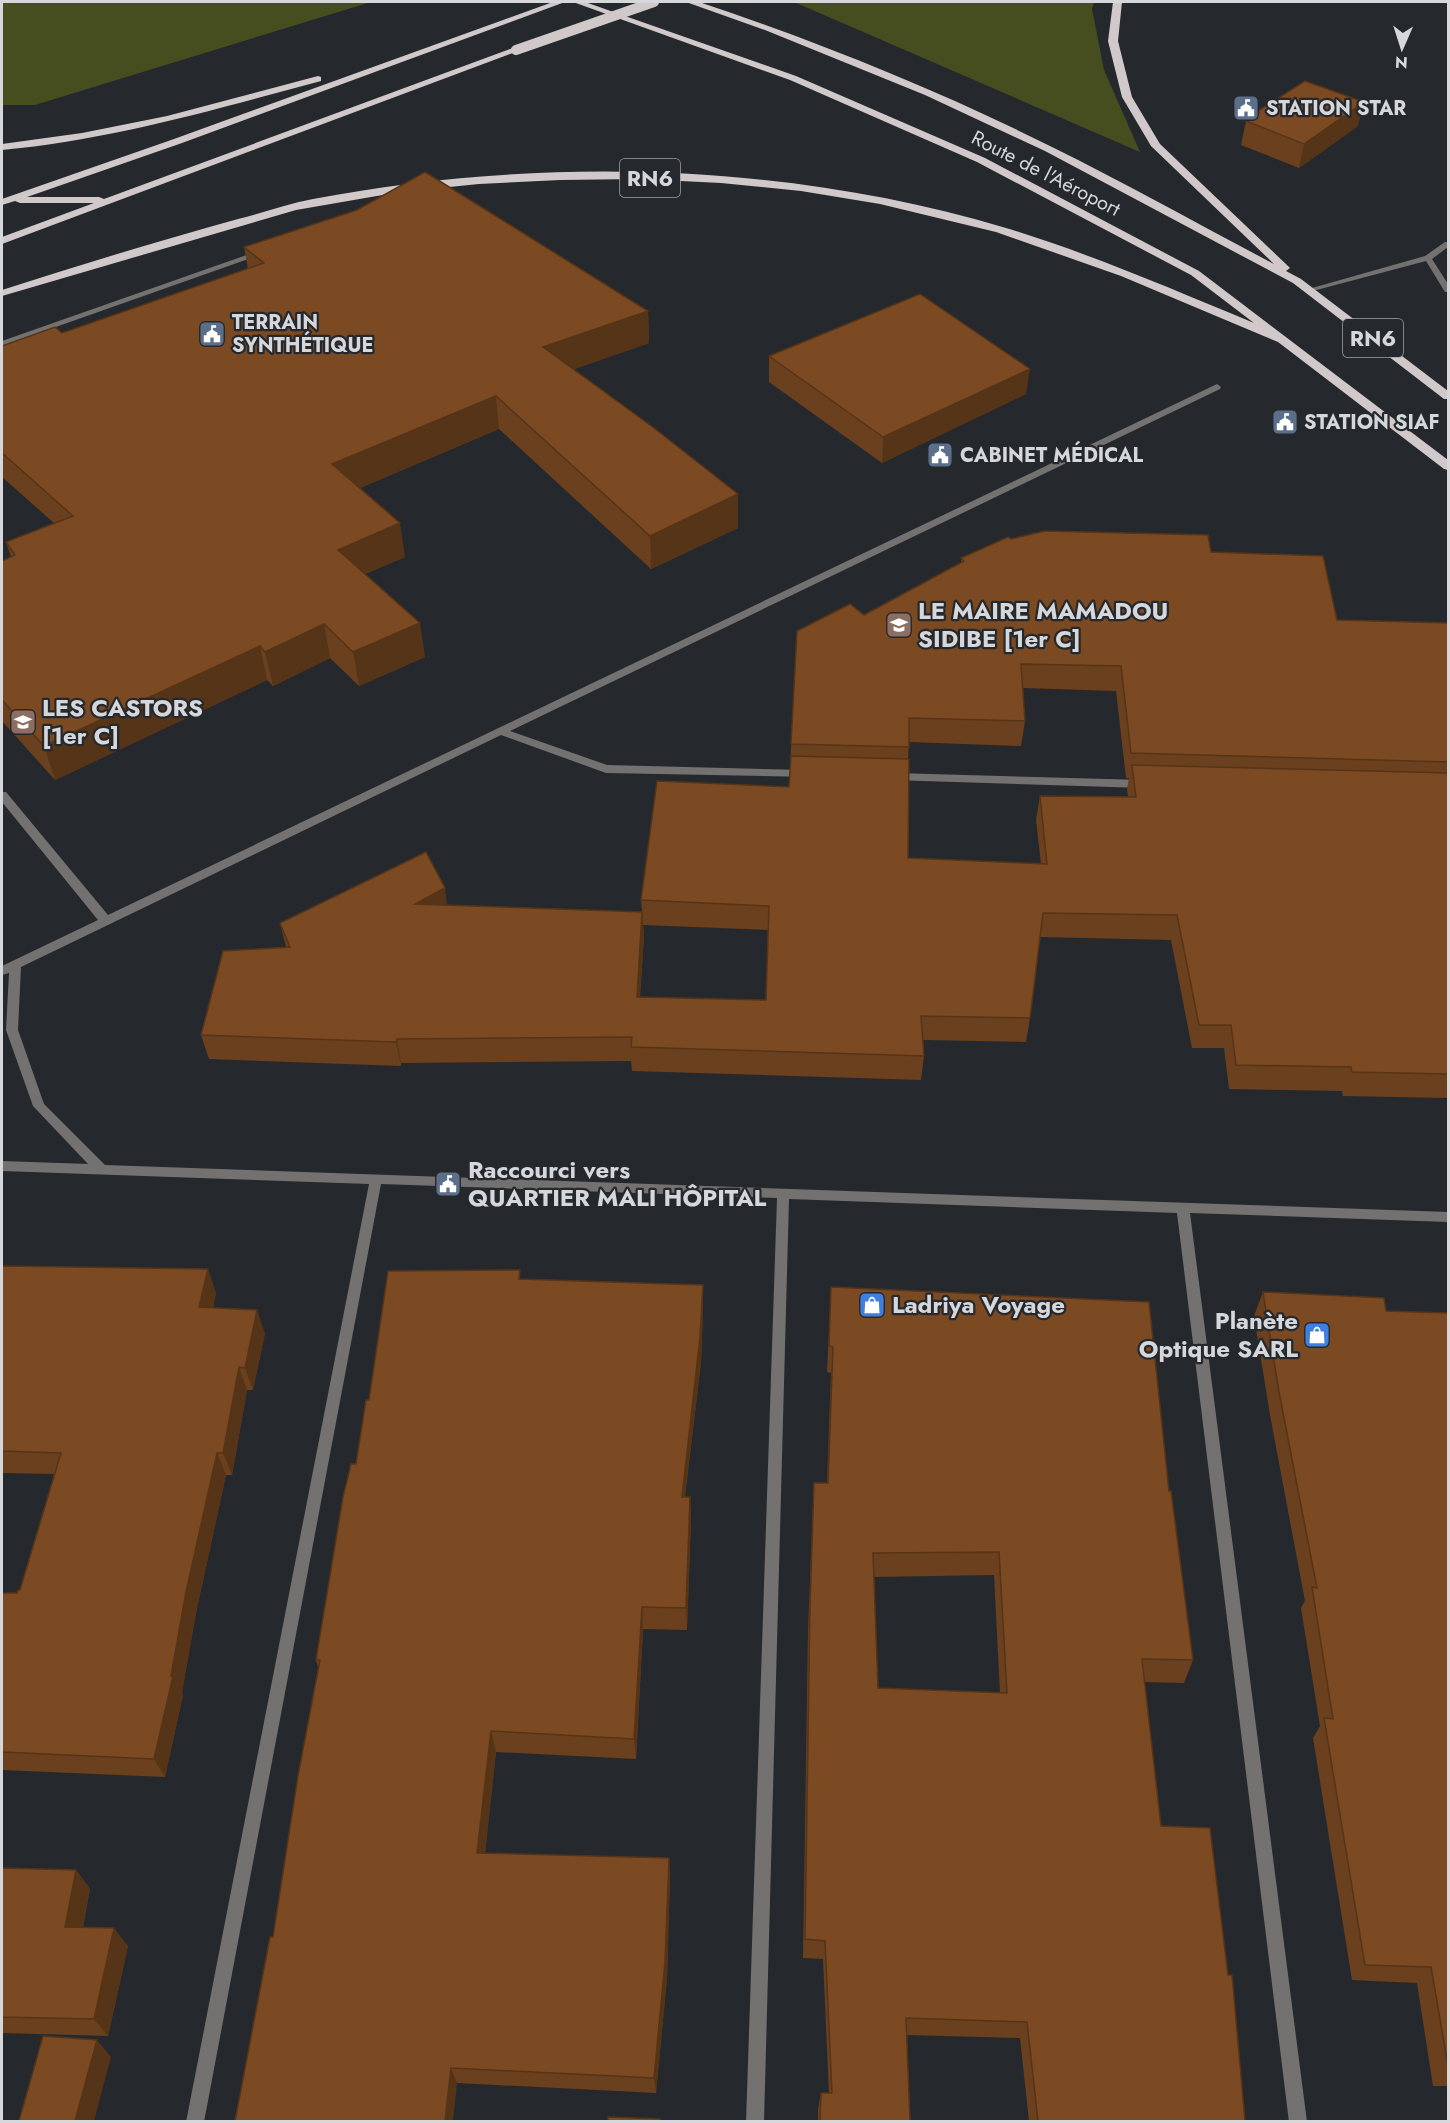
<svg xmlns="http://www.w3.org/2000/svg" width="1450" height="2123" viewBox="0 0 1450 2123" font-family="Jost,sans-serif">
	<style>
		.green { fill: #464e20 }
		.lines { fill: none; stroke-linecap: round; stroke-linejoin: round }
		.minor { fill: #747171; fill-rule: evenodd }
		.trunk { fill: #d0c8c9; fill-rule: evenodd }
		.trunk-bridge { stroke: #d0c8c9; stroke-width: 10 }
		.wall { fill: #6a401e; fill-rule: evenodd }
		.shaded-wall { fill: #563418 }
		.building { fill: #7b4a23; stroke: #563418; stroke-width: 1.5; fill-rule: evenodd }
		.labels { text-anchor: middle; stroke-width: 4.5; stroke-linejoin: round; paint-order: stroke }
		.far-poi-label { font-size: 20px; font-weight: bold; fill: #d5d7da; stroke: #25292d; text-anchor: start }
		.far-street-label { font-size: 20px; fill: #d5d7da; stroke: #25292d }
		.shield { fill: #25292d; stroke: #a0a3a6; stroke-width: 1.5 }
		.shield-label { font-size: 22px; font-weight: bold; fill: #d5d7da }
		.poi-label { font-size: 24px; font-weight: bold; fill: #d5d7da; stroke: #25292d; text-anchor: start }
	</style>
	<rect width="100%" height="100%" fill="#25292d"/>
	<g class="green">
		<path d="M 2,2 L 371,2 L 35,105 L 2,105 Z"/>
		<path d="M 794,2 L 1094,2 L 1092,9 L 1104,70 L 1140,152 Z"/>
	</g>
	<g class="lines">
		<g class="minor">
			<path d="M 1445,242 L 1448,242 L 1448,247 L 1432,259 L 1448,284 L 1448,292 L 1445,292 L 1426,261 L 1309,292 L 1305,290 L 1425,256 Z"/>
			<path d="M 258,251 L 265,253 L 2,346 L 2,341 Z"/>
			<path d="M 1217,384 L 1221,387 L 1220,389 L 510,731 L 607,765 L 806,770 L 810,771 L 811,774 L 810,777 L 606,773 L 501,735 L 21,967 L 18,1030 L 44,1104 L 105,1165 L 1448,1212 L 1448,1222 L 1190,1213 L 1307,2122 L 1289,2122 L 1177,1213 L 789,1199 L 764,2122 L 746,2122 L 777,1198 L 381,1184 L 204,2122 L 186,2122 L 369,1184 L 2,1171 L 2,1161 L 88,1164 L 33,1106 L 6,1030 L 9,973 L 2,975 L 2,966 L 98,920 L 2,802 L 2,792 L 6,792 L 108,915 Z"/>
			<path d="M 895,773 L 1144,780 L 1149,784 L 1144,788 L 891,780 L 890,777 L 891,774 Z"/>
		</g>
		<g class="trunk">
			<path d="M 553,2 L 565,2 L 182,143 L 27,197 L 99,197 L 104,199 L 513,48 L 521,50 L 2,244 L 2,237 L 94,203 L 20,203 L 15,201 L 2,205 L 2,199 L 174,139 Z"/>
			<path d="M 573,2 L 585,2 L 796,76 L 985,158 L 1199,271 L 1448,460 L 1448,470 L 1444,469 L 1278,342 L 1121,276 L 996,232 L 880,204 L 801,191 L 721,183 L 640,179 L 560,180 L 479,184 L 400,192 L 296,210 L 2,296 L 2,290 C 80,265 158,241 238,219 C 263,213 287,204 313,199 C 536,156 787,162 1006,228 C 1091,254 1172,289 1254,323 L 1191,275 L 977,162 L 790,80 Z"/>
			<path d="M 686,2 L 699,2 C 819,42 938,90 1052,147 C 1127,184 1200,225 1274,264 L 1151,146 L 1122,97 L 1108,41 L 1113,2 L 1122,2 L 1118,41 L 1132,97 L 1160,144 L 1288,266 L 1290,268 L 1286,271 L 1301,279 L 1448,391 L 1448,399 L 1444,399 L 1293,283 L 1045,151 L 925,95 L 765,30 Z"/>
			<path d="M 318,76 L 321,77 L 321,81 C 216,109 111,140 2,150 L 2,144 L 82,133 L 167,116 Z"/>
		</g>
		<path class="trunk-bridge" d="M 516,50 L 654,2"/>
	</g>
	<g class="wall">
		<path d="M 1258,111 L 1358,126 L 1299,168 L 1241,145 L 1246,121 L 1257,114 Z"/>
		<path d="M 244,247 L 648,311 L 649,343 L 574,369 L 738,528 L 651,569 L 499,429 L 360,488 L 405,557 L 365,574 L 425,657 L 359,686 L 330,658 L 273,686 L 267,680 L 55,780 L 2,721 L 2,561 L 11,557 L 6,542 L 54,523 L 2,477 L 2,346 L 62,333 L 248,269 Z"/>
		<path d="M 769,356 L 1026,394 L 882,463 L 769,382 Z"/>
		<path d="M 1011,539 L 1211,552 L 1337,620 L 1449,623 L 1449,1098 L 1343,1096 L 1342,1091 L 1229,1089 L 1224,1048 L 1192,1048 L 1171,940 L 1040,937 L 1030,1018 L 1026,1042 L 923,1040 L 924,1056 L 921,1080 L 632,1071 L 631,1061 L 401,1063 L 401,1066 L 209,1059 L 201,1035 L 286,947 L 280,923 L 447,906 L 642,912 L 641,900 L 789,787 L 797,631 L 864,615 L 961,563 L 961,558 ZM 1023,688 L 1116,691 L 1126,778 L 1129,778 L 1127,789 L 1128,797 L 1040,796 L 1036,820 L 1041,864 L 908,858 L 908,759 L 909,742 L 1021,746 L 1025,721 ZM 643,925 L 768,930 L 766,1000 L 640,997 L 644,936 Z"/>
		<path d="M 2,1266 L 216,1293 L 213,1308 L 265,1333 L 253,1390 L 247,1390 L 232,1475 L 226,1475 L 196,1613 L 182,1692 L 183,1695 L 165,1777 L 2,1770 L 2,1593 L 17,1593 L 20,1590 L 54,1474 L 2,1473 Z"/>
		<path d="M 521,1279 L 703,1285 L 703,1311 L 701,1362 L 685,1497 L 690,1497 L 691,1520 L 687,1630 L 643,1629 L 636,1759 L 496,1752 L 485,1853 L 669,1858 L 670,1876 L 667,1978 L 656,2093 L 457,2083 L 273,1937 L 318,1667 L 316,1660 L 369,1400 Z"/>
		<path d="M 831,1287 L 1169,1491 L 1193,1660 L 1184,1683 L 1144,1682 L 1161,1826 L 1245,2121 L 1029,2121 L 1020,2038 L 907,2035 L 910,2121 L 818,2121 L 818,2109 L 821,2093 L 829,2093 L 823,1959 L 803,1958 L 808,1629 L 814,1483 L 827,1483 L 831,1373 L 827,1372 ZM 994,1575 L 1000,1693 L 878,1688 L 874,1577 Z"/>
		<path d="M 1263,1292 L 1386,1311 L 1449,1313 L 1449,2086 L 1433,2086 L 1417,1983 L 1352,1980 L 1313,1738 L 1320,1726 L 1301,1608 L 1305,1601 L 1270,1415 L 1254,1316 Z"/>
		<path d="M 2,1868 L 76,1870 L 90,1889 L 83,1927 L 128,1946 L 108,2036 L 2,2033 Z"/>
	</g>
	<g class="shaded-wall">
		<path d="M 1364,102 L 1358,126 L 1299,168 L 1304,144 Z"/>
		<path d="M 648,311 L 649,343 L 546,379 L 543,347 Z"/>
		<path d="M 1030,369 L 1026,394 L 882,463 L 883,437 Z"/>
		<path d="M 496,396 L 499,429 L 338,497 L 332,464 Z"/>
		<path d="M 738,494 L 738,528 L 651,569 L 650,536 Z"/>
		<path d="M 400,523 L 405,557 L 344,583 L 338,550 Z"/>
		<path d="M 420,623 L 425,657 L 359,686 L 353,652 Z"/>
		<path d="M 324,624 L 330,658 L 273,686 L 265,652 Z"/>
		<path d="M 260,646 L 267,680 L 55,780 L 44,746 Z"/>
		<path d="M 445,888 L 448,912 L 415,904 Z"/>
		<path d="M 642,912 L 644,936 L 638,1021 L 637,997 Z"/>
		<path d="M 397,1039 L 401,1063 L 401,1066 L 396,1042 Z"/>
		<path d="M 208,1269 L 216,1293 L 207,1330 L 199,1307 Z"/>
		<path d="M 703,1285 L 703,1311 L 701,1362 L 682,1520 L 682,1497 Z"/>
		<path d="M 257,1310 L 265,1333 L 253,1390 L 245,1368 Z"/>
		<path d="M 239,1367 L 247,1390 L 232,1475 L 223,1453 Z"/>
		<path d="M 217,1453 L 226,1475 L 196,1613 L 182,1692 L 183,1695 L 165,1777 L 154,1759 L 171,1676 L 186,1592 Z"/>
		<path d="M 690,1497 L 691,1520 L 687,1630 L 686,1608 Z"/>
		<path d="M 642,1607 L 643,1629 L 636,1759 L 634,1739 Z"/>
		<path d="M 491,1731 L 496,1752 L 483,1872 L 477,1853 Z"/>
		<path d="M 669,1858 L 670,1876 L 667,1978 L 656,2093 L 654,2078 Z"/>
		<path d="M 76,1870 L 90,1889 L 79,1945 L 65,1927 Z"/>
		<path d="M 114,1928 L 128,1946 L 108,2036 L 94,2019 Z"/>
		<path d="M 97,2040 L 111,2057 L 94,2121 L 75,2121 Z"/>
		<path d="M 451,2068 L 457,2083 L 453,2121 L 445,2121 Z"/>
	</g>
	<g class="building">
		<path d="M 1305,81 L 1364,102 L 1304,144 L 1246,121 L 1259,113 L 1258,111 Z"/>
		<path d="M 425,172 L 648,311 L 543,347 L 654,428 L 738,494 L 650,536 L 496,396 L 332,464 L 400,523 L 338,550 L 420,623 L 353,652 L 324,624 L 265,652 L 260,646 L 44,746 L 2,700 L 2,561 L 15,555 L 6,542 L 73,516 L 2,453 L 2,346 L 55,327 L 62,333 L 264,263 L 244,247 L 357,210 Z"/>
		<path d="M 920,294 L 1030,369 L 883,437 L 769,356 Z"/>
		<path d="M 1045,531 L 1208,535 L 1211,552 L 1323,556 L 1337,620 L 1449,623 L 1449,762 L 1131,753 L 1121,666 L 1021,664 L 1025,721 L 909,718 L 909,747 L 791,744 L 797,631 L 850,604 L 864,615 L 964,561 L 961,558 L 1008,537 L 1011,539 Z"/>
		<path d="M 791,756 L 909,759 L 908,858 L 1047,864 L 1040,796 L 1136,797 L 1132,765 L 1449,773 L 1449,1074 L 1352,1072 L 1351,1067 L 1236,1065 L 1231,1025 L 1199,1025 L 1177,915 L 1043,913 L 1030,1018 L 921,1016 L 924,1056 L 631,1047 L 632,1037 L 397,1039 L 396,1042 L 201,1035 L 223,951 L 290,947 L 280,923 L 426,852 L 445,888 L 415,904 L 642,912 L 637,997 L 766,1000 L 769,906 L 641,900 L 657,781 L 789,787 Z"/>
		<path d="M 2,1266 L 208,1269 L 199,1307 L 257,1310 L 245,1368 L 239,1367 L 223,1453 L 217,1453 L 186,1592 L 171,1676 L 173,1676 L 154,1759 L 2,1752 L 2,1593 L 17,1593 L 18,1590 L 20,1590 L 61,1453 L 2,1451 Z"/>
		<path d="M 520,1270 L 519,1279 L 703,1285 L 700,1337 L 682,1497 L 690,1497 L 686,1608 L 642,1607 L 634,1739 L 491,1731 L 477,1853 L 669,1858 L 665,1962 L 654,2078 L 451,2068 L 445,2121 L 235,2121 L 270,1937 L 273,1937 L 298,1776 L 320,1660 L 316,1660 L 343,1497 L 351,1464 L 356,1464 L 366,1400 L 369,1400 L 388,1271 Z"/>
		<path d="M 831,1287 L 1149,1302 L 1169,1491 L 1171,1491 L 1193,1660 L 1142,1659 L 1161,1826 L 1210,1828 L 1228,1975 L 1232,1975 L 1245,2121 L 1038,2121 L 1027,2022 L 906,2018 L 910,2121 L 820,2121 L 821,2093 L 832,2093 L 825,1941 L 805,1939 L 810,1605 L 814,1483 L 828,1483 L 833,1347 L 829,1346 ZM 999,1552 L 1007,1693 L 878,1688 L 873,1553 Z"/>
		<path d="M 1263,1292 L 1384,1298 L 1386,1311 L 1449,1313 L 1449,2071 L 1431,1967 L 1365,1965 L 1324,1718 L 1333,1719 L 1312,1587 L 1317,1588 L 1279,1392 Z"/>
		<path d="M 2,1868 L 76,1870 L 65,1927 L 114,1928 L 94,2019 L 2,2017 Z"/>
		<path d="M 43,2036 L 97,2040 L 75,2121 L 19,2121 Z"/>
		<path d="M 608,2117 L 660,2119 L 660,2121 L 608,2121 Z"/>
	</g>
	<defs>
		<symbol id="civic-square" viewBox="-11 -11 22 22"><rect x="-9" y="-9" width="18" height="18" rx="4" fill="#5c6f8a" stroke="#25292d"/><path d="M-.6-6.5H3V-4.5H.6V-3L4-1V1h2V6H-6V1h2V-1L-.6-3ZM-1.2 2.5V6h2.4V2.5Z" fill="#fff"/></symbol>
		<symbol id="school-square" viewBox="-11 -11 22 22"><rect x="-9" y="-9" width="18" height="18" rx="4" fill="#8d6e63" stroke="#25292d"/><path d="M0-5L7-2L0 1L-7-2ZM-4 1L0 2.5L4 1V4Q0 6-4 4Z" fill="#fff"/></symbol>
		<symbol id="shop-square" viewBox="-11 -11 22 22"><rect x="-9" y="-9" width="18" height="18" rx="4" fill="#3f7fe0" stroke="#25292d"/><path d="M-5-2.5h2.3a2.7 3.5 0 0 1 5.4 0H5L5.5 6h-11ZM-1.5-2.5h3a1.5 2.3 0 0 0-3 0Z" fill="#fff"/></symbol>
	</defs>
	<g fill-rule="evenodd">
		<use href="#civic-square" x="1231" y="93" width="30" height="30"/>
		<use href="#civic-square" x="197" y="319" width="30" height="30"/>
		<use href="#civic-square" x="1270" y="407" width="30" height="30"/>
		<use href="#civic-square" x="925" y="440" width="30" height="30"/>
		<use href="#school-square" x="884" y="610" width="30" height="30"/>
		<use href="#school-square" x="8" y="707" width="30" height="30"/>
		<use href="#civic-square" x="433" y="1169" width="30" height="30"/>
		<use href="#shop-square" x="857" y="1290" width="30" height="30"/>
		<use href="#shop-square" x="1302" y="1320" width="30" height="30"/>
	</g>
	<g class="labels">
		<g class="far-poi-label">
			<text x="1266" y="115">STATION STAR</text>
			<text x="232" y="329">TERRAIN<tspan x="232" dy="23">SYNTHÉTIQUE</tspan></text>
			<text x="1304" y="429">STATION SIAF</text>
			<text x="960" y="462">CABINET MÉDICAL</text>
		</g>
		<g class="far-street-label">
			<text transform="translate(1046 173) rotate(27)" y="7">Route de l'Aéroport</text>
		</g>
		<g class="shield">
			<rect x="620" y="159" width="60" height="38" rx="4.5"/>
			<rect x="1343" y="319" width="60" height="38" rx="4.5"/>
		</g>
		<g class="shield-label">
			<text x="650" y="186">RN6</text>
			<text x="1373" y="346">RN6</text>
		</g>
		<g class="poi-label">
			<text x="918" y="619">LE MAIRE MAMADOU<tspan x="918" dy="28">SIDIBE [1er C]</tspan></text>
			<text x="42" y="716">LES CASTORS<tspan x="42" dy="28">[1er C]</tspan></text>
			<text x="468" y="1178">Raccourci vers<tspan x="468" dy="28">QUARTIER MALI HÔPITAL</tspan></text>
			<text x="892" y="1313">Ladriya Voyage</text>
			<text x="1298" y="1329" text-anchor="end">Planète<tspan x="1298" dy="28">Optique SARL</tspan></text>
		</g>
	</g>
	<rect width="1450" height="2123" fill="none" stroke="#d5d7da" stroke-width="6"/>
	<g transform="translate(1402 48) rotate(183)" stroke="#25292d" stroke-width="4.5" paint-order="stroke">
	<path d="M0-4.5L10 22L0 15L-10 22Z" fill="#d5d7da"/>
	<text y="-9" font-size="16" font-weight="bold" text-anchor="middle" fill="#d5d7da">N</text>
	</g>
</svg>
